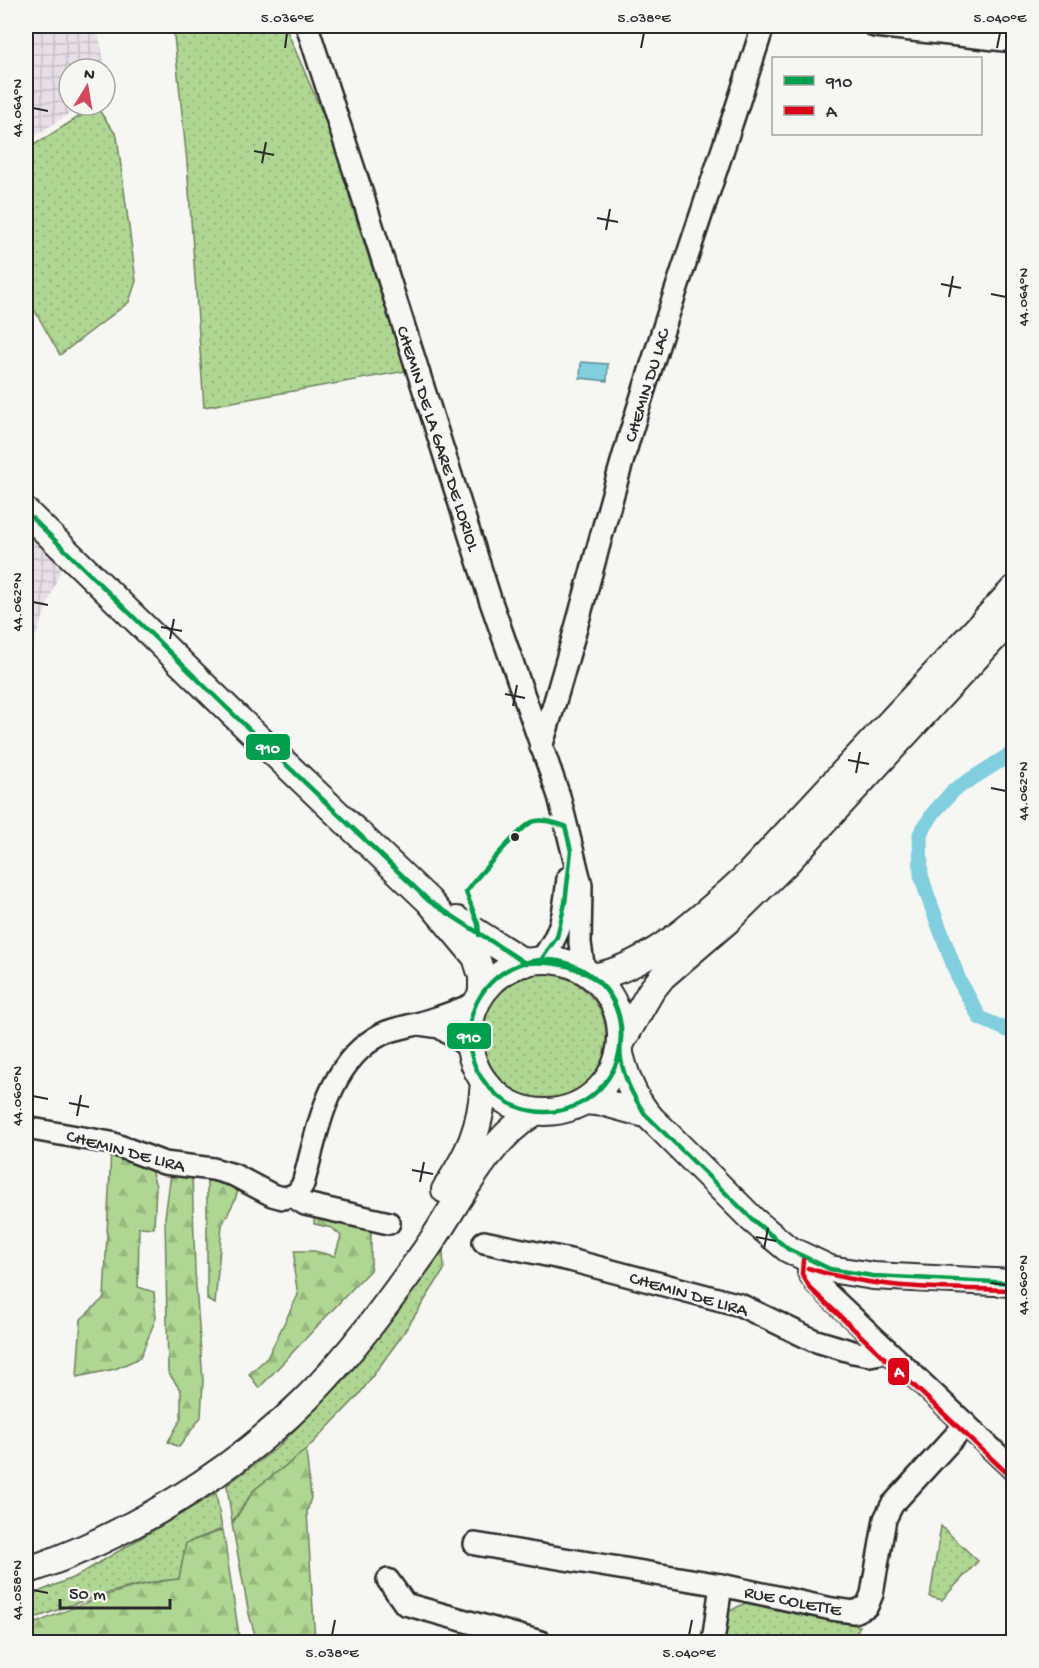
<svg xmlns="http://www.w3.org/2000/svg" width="1039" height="1668" viewBox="0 0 1039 1668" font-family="'Gochi Hand',sans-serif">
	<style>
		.industrial { fill: url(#industrial-grid) }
		.grass { fill: url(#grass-dots); stroke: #6d805e; stroke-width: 1.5 }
		.forest { fill: url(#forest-firs); stroke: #6d805e; stroke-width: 1.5 }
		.water { fill: #80cede; stroke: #5e8d96; stroke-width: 1.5 }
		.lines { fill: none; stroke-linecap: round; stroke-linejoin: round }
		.canal { stroke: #80cede; stroke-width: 15 }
		.minor-casing { stroke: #2b2b2b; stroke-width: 26 }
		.major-casing { stroke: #2b2b2b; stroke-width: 30 }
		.minor { stroke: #f6f6f2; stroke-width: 21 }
		.major { stroke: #f6f6f2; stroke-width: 26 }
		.bus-1-casing { stroke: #f6f6f2; stroke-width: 9 }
		.bus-2-casing { stroke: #f6f6f2; stroke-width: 9 }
		.bus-1 { stroke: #009e4d; stroke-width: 4.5 }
		.bus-2 { stroke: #d90618; stroke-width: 4.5 }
		.ticks { fill: none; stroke: #2b2b2b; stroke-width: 2 }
		.bus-dot { fill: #2b2b2b; stroke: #f6f6f2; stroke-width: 2 }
		.labels { text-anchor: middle; stroke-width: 5; stroke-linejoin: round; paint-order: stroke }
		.street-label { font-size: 18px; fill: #2b2b2b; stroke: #f6f6f2 }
		.line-badge { stroke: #f6f6f2; stroke-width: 2 }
		.badge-label { font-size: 16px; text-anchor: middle; font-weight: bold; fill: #fff }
		.neatline { fill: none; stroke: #2b2b2b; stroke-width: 2 }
		.ticks-label { font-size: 15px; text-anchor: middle; fill: #2b2b2b }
	</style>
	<defs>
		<pattern id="industrial-grid" width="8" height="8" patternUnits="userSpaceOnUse" patternTransform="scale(1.5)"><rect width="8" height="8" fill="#e8dee8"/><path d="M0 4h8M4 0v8" fill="none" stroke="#c7bfc7"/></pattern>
		<pattern id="grass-dots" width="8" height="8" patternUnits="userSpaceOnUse" patternTransform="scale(1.5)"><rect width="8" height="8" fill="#afd692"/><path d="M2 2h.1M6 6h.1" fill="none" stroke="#97b87e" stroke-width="1.8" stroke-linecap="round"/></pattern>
		<pattern id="forest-firs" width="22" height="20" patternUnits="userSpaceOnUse" patternTransform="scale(1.5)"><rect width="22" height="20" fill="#afd692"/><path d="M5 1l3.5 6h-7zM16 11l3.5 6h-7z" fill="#97b87e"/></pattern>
	</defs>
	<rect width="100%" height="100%" fill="#f6f6f2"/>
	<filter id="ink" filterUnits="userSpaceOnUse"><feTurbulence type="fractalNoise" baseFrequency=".0167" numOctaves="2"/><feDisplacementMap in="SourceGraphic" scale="12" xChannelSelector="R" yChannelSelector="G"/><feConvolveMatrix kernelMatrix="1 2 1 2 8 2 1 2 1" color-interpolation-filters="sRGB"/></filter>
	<g filter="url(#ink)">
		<g class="industrial">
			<path d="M 44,26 L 97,26 L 109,87 L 105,90 L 105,69 L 69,69 L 69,105 L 82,105 L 26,142 L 26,35 Z"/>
			<path d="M 26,529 L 63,563 L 26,663 Z"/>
		</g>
		<g class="grass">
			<path d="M 173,26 L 285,26 L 338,150 L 351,203 L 406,371 L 204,407 L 187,162 Z"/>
			<path d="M 96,106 L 117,136 L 136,281 L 129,302 L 60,355 L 26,295 L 26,150 Z"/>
			<circle cx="543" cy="1037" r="63"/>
			<path d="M 443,1251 L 444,1270 L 401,1337 L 358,1396 L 306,1450 L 254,1490 L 232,1522 L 227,1485 L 278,1447 L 348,1376 Z"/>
			<path d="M 216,1493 L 222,1529 L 186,1543 L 179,1579 C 126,1583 76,1604 26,1621 L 26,1597 L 77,1576 Z"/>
			<path d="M 941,1526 L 978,1561 L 942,1600 L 930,1597 Z"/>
			<path d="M 745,1603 L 860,1626 L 851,1642 L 722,1642 L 726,1613 Z"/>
		</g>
		<g class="forest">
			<path d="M 111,1149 L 151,1170 L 156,1186 L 154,1228 L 139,1227 L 138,1287 L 154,1292 L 156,1318 L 140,1358 L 115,1369 L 77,1377 L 81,1319 L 104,1298 Z"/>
			<path d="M 192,1172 L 195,1272 L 203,1381 L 201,1417 L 179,1447 L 168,1442 L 181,1419 L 181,1391 L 168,1372 L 165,1217 L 171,1174 Z"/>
			<path d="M 207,1174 L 239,1186 L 235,1200 L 222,1225 L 215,1304 L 207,1300 Z"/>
			<path d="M 314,1213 L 371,1228 L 371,1269 L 259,1388 L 249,1374 L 267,1358 L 298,1295 L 294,1270 L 295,1251 L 314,1251 L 335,1256 L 341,1236 L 332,1228 L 314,1224 Z"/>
			<path d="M 306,1450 L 311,1497 L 307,1512 L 315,1642 L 257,1642 L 249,1614 L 232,1524 L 254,1490 Z"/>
			<path d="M 223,1530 L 240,1642 L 26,1642 L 26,1627 C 76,1607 124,1584 179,1579 L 186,1543 Z"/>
		</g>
		<path class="water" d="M 581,362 L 608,364 L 607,381 L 580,378 Z"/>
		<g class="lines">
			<path class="canal" d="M 1014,752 L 954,790 L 934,812 L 920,834 L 921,875 L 928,897 L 959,980 L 980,1018 L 1014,1033"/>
			<defs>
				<g id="minor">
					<path d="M 307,26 L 362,194 L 490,599 L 559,796 L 581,885 L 580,943 L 584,971"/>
					<path d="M 875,26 L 1014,41"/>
					<path d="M 541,747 C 573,647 597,546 627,445 C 669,304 719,166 763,26"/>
					<path d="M 541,960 C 563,930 564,914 568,878"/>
					<path d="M 419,1024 L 440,1027 L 469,1047"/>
					<path d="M 26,1128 L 111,1143 L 164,1163 L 213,1169 L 234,1175 L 272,1195 L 283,1198 L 292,1196 L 298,1192 L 303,1184 C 318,1131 327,1062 382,1034 C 393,1029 405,1027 417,1024 C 437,1018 458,1012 477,1002"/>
					<path d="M 292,1196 L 305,1204 L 389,1223"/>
					<path d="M 484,1242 L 570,1260 L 740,1305 L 813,1340 L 853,1352 L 870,1355 L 881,1353 L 887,1350"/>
					<path d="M 810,1261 L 809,1272 L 816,1283 L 1014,1470"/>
					<path d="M 475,1544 L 721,1585 L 832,1609 L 854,1612 L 867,1606 L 872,1594 L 885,1519 L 892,1505 L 966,1424"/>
					<path d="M 388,1580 L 405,1604 L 541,1642"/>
					<path d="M 713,1642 L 721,1585"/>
				</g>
				<g id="major">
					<path d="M 26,512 L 230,711 L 429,901 L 476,957 L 482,976 L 482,992"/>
					<path d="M 457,920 L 525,963"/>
					<circle cx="545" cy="1036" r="76"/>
					<path d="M 593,977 C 651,967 707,912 749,874 L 1014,589"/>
					<path d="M 622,1041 L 651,991 L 663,976 L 727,921 L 786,863 L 1014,616"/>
					<path d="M 620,1054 C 627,1081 637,1107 659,1126 L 753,1220 L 788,1249 L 830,1269 L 873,1276 L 1014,1283"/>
					<path d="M 586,1101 L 605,1103 L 645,1114"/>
					<path d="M 445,1190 C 470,1152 481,1128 484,1082"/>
					<path d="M 26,1571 C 128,1536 229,1475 306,1399 C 350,1355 387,1304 423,1254 C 458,1205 483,1144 535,1112"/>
				</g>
			</defs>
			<use href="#minor" class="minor-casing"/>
			<use href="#major" class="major-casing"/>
			<use href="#minor" class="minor"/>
			<use href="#major" class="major"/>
			<defs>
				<g id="bus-1">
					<path d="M 26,512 L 230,711 L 429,901 L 525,963"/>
					<path d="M 479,935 L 478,924 L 466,892 C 475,879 520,828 532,822 C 542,818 555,823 565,826"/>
					<circle cx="545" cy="1036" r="76"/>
					<path d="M 541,960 L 557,937 L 565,903 L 571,851 L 565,826"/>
					<path d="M 525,963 C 570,959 615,976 621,1027 C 622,1038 619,1048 621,1059 C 624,1079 634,1098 645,1114 L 753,1220 L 788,1249 L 830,1269 L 873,1276 L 1014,1283"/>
				</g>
				<g id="bus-2">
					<path d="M 803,1260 L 802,1274 L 810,1288 L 1009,1475"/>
					<path d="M 808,1268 C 875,1290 944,1288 1014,1290"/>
				</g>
			</defs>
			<use href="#bus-1" class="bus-1-casing"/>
			<use href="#bus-2" class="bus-2-casing"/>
			<use href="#bus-1" class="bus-1"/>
			<use href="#bus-2" class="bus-2"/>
		</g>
	</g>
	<path class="ticks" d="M 285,48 L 287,33M 641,48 L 644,33M 997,48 L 1000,33M 33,108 L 48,111M 254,151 L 274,155M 262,163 L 266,142M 597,218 L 618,222M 606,230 L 610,209M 941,284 L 961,288M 991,294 L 1006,297M 949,297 L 953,276M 33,602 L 48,605M 161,627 L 182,631M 170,639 L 174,619M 505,694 L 525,698M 513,706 L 517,685M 848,760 L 869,764M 856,773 L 860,752M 991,788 L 1006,791M 33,1096 L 48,1099M 69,1103 L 89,1107M 77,1116 L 81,1095M 412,1170 L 433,1174M 420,1182 L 424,1162M 756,1237 L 776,1241M 764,1249 L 768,1228M 991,1283 L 1006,1285M 33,1590 L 48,1593M 332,1635 L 335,1620M 689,1635 L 692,1620"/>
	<circle class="bus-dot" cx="515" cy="837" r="5"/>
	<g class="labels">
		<g class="street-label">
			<text transform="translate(646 385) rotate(-73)" y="6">CHEMIN DU LAC</text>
			<text transform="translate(439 438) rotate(72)" y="6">CHEMIN DE LA GARE DE LORIOL</text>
			<text transform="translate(126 1150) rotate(15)" y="6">CHEMIN DE LIRA</text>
			<text transform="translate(689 1293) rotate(16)" y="6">CHEMIN DE LIRA</text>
			<text transform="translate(793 1600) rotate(11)" y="6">RUE COLETTE</text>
		</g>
	</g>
	<g class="line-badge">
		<rect x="245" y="733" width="46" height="28" rx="6" fill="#009e4d"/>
		<rect x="446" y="1022" width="46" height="28" rx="6" fill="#009e4d"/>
		<rect x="887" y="1357" width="23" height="29" rx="6" fill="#d90618"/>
	</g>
	<g class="badge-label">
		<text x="268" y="753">910</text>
		<text x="469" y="1042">910</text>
		<text x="899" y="1377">A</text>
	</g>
	<rect width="1039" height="1668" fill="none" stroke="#f6f6f2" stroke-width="66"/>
	<rect x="772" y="57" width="210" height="78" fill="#f6f6f2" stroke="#a5a5a2" stroke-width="1.5"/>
	<rect x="784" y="76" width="30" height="9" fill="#009e4d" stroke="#a5a5a2" stroke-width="1.5"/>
	<text x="826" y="87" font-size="18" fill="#2b2b2b">910</text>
	<rect x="784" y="106" width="30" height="9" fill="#d90618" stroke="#a5a5a2" stroke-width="1.5"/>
	<text x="826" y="117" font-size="18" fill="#2b2b2b">A</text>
	<g transform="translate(87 87) rotate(11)"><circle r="28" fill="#f6f6f2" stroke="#a5a5a2" stroke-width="1.5"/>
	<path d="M0-4.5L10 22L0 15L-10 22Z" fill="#d1495b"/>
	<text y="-9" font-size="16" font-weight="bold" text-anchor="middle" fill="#2b2b2b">N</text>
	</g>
	<path d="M60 1599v9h110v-9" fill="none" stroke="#2b2b2b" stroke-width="3"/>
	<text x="69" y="1599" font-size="18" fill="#2b2b2b" stroke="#f6f6f2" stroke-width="4.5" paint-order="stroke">50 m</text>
	<rect x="33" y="33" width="973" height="1602" class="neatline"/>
	<g class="ticks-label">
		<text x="287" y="22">5.036°E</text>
		<text x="644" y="22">5.038°E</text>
		<text x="1000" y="22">5.040°E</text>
		<text transform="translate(16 108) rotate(-90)" y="5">44.064°N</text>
		<text transform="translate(1022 297) rotate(-90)" y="5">44.064°N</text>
		<text transform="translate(16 602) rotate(-90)" y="5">44.062°N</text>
		<text transform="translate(1022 791) rotate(-90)" y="5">44.062°N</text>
		<text transform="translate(16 1096) rotate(-90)" y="5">44.060°N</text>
		<text transform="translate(1022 1285) rotate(-90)" y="5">44.060°N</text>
		<text transform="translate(16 1590) rotate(-90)" y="5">44.058°N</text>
		<text x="332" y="1657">5.038°E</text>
		<text x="689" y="1657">5.040°E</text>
	</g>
</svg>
